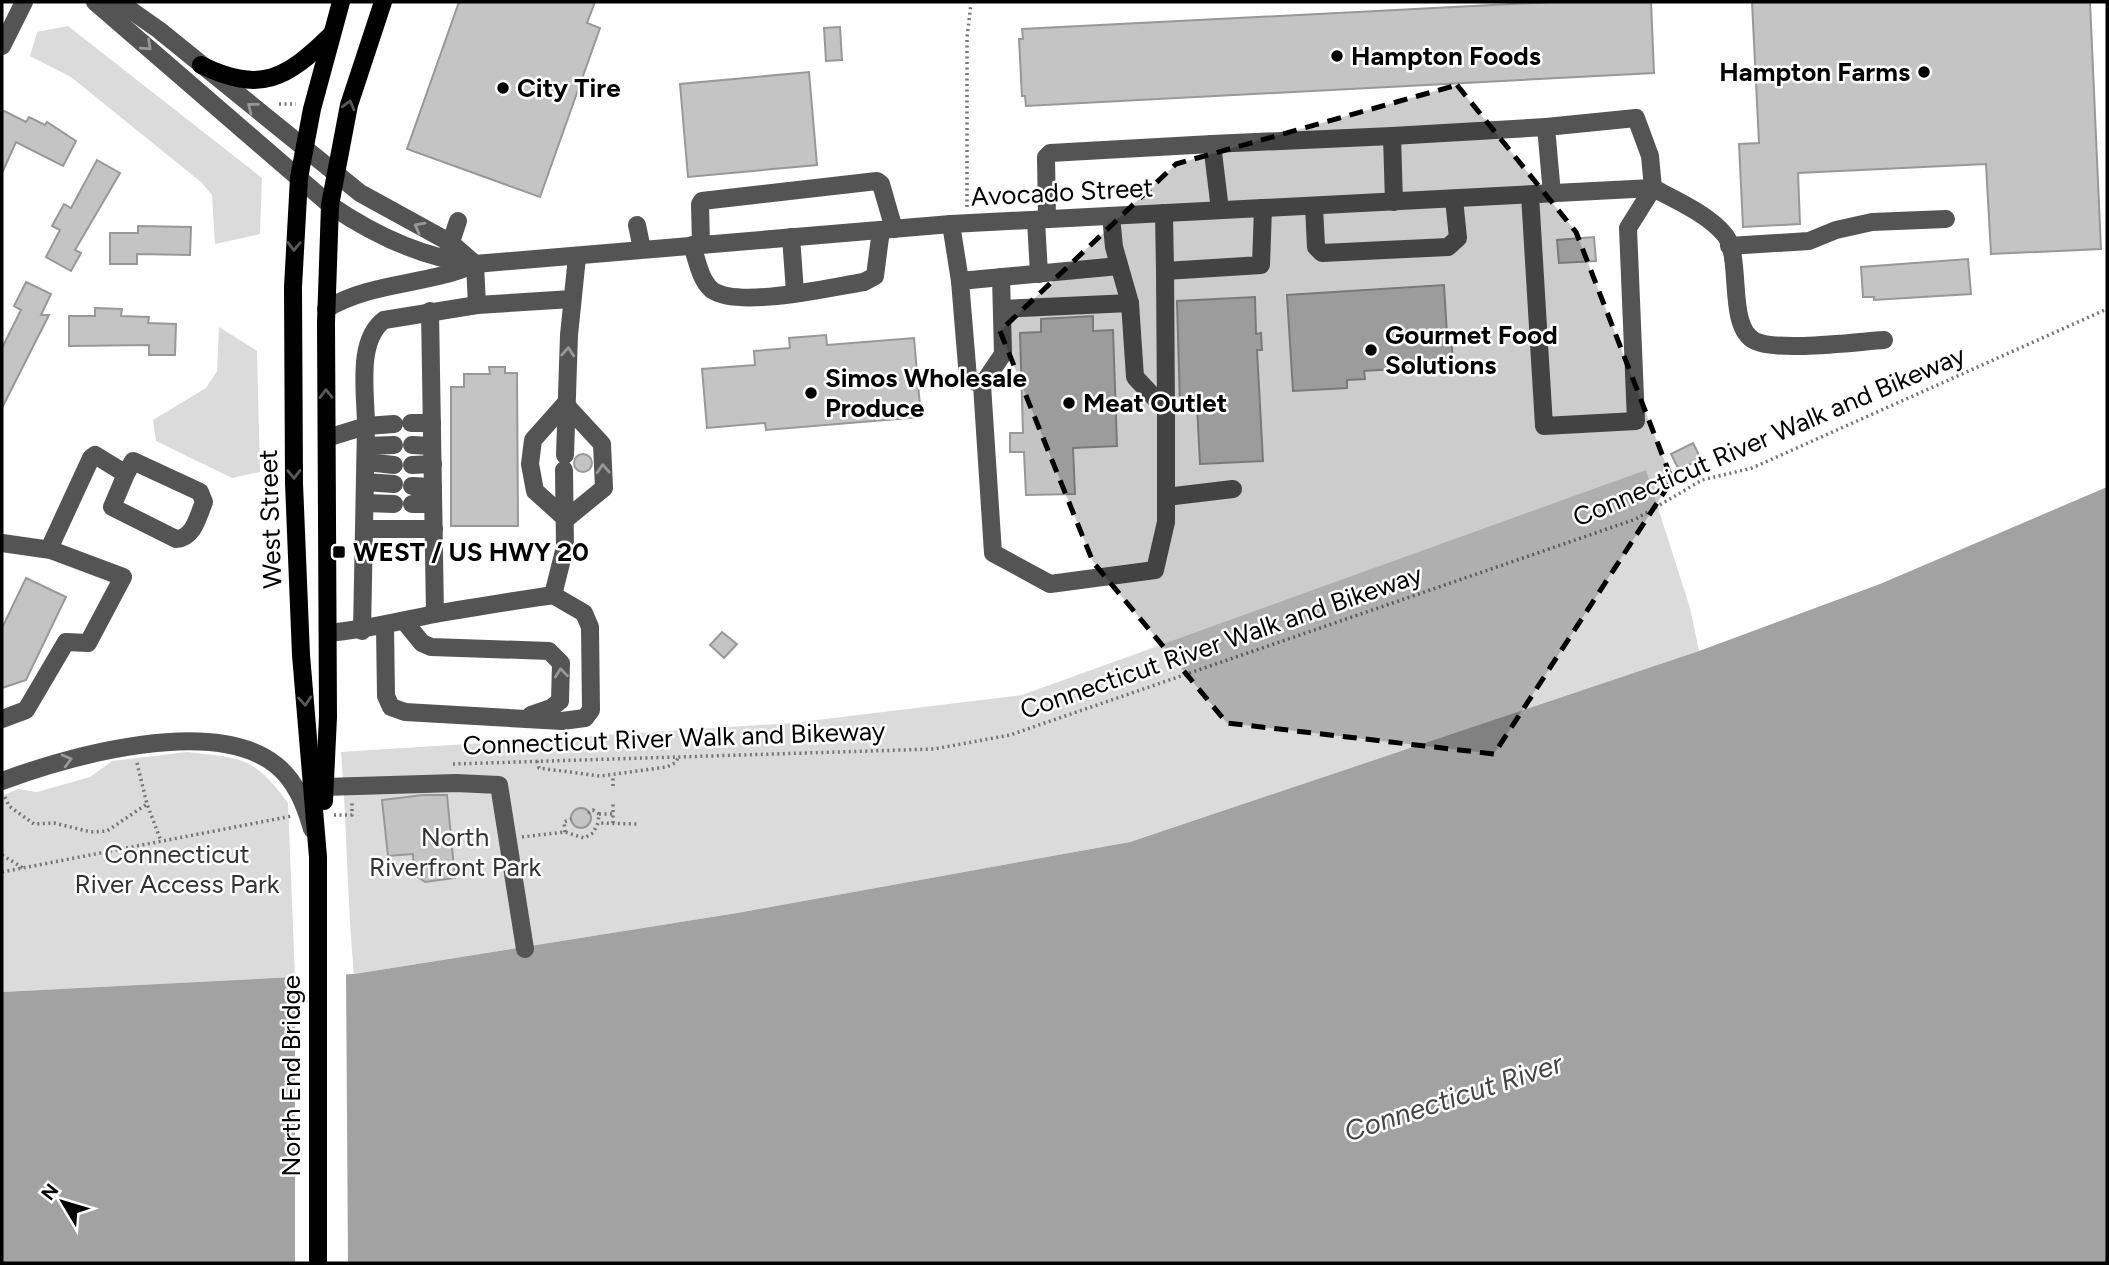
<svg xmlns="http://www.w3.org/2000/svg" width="2109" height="1265" viewBox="0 0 2109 1265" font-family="Figtree,sans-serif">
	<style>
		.green { fill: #dbdbdb }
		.water { fill: #a2a2a2 }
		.pier { fill: #fff }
		.building { fill: #c4c4c4; stroke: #989898; stroke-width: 2 }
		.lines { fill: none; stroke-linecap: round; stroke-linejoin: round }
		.path { stroke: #767676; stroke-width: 3.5; stroke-dasharray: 2 3.5; stroke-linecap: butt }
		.minor { stroke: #545454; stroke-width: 18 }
		.major { stroke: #000; stroke-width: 18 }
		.oneway { stroke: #989898 }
		.oneway2 { stroke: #595959 }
		.marked { fill: #000; fill-opacity: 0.2; stroke: #000; stroke-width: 5; stroke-dasharray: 14 9; stroke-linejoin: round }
		.poi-dot { fill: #000; stroke: #fff; stroke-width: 2.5 }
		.labels { text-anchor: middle; stroke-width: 5; stroke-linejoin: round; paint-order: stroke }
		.poi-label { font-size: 26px; font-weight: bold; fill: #000; stroke: #fff; text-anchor: start }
		.street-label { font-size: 26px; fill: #000; stroke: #fff }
		.park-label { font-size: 26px; fill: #323232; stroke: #fff }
		.water-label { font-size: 28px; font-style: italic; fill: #434343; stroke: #fff }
	</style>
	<rect width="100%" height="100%" fill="#fff"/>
	<g class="green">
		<path d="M 68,26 L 262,178 L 260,234 L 215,244 L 212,195 L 202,183 L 71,77 L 30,56 L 37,32 Z"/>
		<path d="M 219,327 L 257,351 L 260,472 L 232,478 L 156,441 L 153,420 L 206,388 L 217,371 Z"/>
		<path d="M 1646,470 L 1690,608 L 1699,651 L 1130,842 L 737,913 L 354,974 C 347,900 347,826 341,752 L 793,723 L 1022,695 Z"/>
		<path d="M 187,752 C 241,758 254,756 288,803 L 295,977 L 2,992 L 2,796 L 18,789 L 37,792 L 90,777 L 112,761 Z"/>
	</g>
	<path class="water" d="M 2107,487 L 2107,1263 L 2,1263 L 2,992 L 354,974 L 737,913 L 1130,842 L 1699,651 L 1880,584 Z"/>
	<path class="pier" d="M 346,971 L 348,1263 L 295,1263 L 295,974 Z"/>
	<g class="building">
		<path d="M 459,2 L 595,2 L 587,23 L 600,28 L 540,197 L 407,149 Z"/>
		<path d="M 1553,2 L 1651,2 L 1654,73 L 1026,106 L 1025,96 L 1022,96 L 1019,39 L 1023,39 L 1022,29 Z"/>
		<path d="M 1752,2 L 2090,2 L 2101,249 L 1991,254 L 1986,164 L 1798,173 L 1800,224 L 1743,227 L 1739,144 L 1759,143 Z"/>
		<path d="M 840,27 L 842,60 L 826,61 L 824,28 Z"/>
		<path d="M 809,72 L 817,165 L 688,177 L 680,84 Z"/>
		<path d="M 2,110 L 26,122 L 29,117 L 45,125 L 47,122 L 76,141 L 63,166 L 16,142 L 2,173 Z"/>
		<path d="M 97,160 L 120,173 L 75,250 L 81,253 L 71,271 L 46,257 L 60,230 L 52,226 L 64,204 L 71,208 Z"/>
		<path d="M 138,226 L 191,227 L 190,255 L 137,254 L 137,264 L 110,264 L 110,233 L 138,233 Z"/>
		<path d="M 1594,237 L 1596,261 L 1559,263 L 1557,240 Z"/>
		<path d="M 1968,259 L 1971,294 L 1874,300 L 1874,297 L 1863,297 L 1861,267 Z"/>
		<path d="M 26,282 L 51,294 L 41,315 L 49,315 L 2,408 L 2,348 L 21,310 L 14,306 Z"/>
		<path d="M 1444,285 L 1447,335 L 1451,335 L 1453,365 L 1364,371 L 1365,379 L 1347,380 L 1347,388 L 1293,391 L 1287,295 Z"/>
		<path d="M 1255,297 L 1256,334 L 1261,333 L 1262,350 L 1257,350 L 1263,461 L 1200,464 L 1197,405 L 1180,406 L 1177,301 Z"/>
		<path d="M 95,308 L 122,309 L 121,316 L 149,317 L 148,323 L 176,324 L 175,355 L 149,355 L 149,345 L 69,346 L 69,316 L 95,316 Z"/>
		<path d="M 1093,316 L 1093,331 L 1113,330 L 1117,446 L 1073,448 L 1075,494 L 1026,495 L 1024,452 L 1010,452 L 1010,433 L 1023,433 L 1020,333 L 1041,332 L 1041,319 Z"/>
		<path d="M 826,335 L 827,345 L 914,338 L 921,417 L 766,430 L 765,423 L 707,428 L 702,369 L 755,365 L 754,351 L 790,348 L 789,338 Z"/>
		<path d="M 489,367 L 505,367 L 505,373 L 517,373 L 518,526 L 451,526 L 451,387 L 464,387 L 464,374 L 490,374 Z"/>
		<path d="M 1693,443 L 1701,459 L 1679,470 L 1671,454 Z"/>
		<circle cx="583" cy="463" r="9"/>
		<path d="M 26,578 L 66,597 L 26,680 L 2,688 L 2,628 Z"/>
		<path d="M 722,632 L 737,644 L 724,658 L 710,645 Z"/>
		<path d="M 423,795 L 447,795 L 455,878 L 425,882 L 414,874 L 413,854 L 388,856 L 382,800 Z"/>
		<circle cx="581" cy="818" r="10"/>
	</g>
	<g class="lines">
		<g class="path">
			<path d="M 279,104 L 296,104"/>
			<path d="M 967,207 L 967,37 L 971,4"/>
			<path d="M 537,761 L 539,768 L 600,776 L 667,767 L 675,763 L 678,758"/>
			<path d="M 137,763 L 147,804 L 161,841"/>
			<path d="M 453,764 L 934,749 L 1010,735 L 1636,519 L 1702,480 L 1752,468 L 2107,309"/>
			<path d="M 613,786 L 613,775"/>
			<path d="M 5,797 L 9,806 L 34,824 L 54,823 L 91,832 L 107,831 L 147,804"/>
			<path d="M 588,813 L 593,810 L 599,814 L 598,823"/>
			<path d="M 599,814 L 613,814"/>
			<path d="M 334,815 L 352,815 L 352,802"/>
			<path d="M 613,823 L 613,804"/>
			<path d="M 565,832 L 564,822 L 571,819"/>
			<path d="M 522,837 L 565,832 L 584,838 L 593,833 L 598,823 L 637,824"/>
			<path d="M 2,855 L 23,868"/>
			<path d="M 2,872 L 292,816"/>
		</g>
		<g class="minor">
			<path d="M 95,2 L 330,205 C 374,235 423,258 475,264 L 951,224 L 1653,188"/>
			<path d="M 119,2 L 159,30 L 360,193 L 451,243 L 475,264"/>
			<path d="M 2,46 L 24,2"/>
			<path d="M 1392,136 L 1546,127"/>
			<path d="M 1212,144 L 1392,136 L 1394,202"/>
			<path d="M 1653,188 C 1676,200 1709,215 1725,235 C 1743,257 1726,327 1755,341 C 1778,352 1855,342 1884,340"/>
			<path d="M 1530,195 L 1544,426 L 1636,421 L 1628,228 L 1653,188 L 1650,156 L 1636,118 L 1546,127 L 1552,194"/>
			<path d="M 1314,206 L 1316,247 L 1322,253 L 1448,247 L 1458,238 L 1454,199"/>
			<path d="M 1164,213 L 1165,271 L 1261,265 L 1263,208"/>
			<path d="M 1047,219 L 1046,157 L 1050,153 L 1212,144 L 1220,210"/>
			<path d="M 1036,220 L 1039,274"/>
			<path d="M 951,224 L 960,281"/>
			<path d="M 637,225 L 642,249"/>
			<path d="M 791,237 L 795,292"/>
			<path d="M 692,245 C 697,260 700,280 712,290 C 739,309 831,287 864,282 L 875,276 L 881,230"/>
			<path d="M 701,245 L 700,204 L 702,201 L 877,181 L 881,184 L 894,229"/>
			<path d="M 1729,246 L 1809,241 L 1836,230 L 1872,222 L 1946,219"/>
			<path d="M 447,254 L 458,221"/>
			<path d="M 475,264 L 477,305"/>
			<path d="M 1165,271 L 1166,410"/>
			<path d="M 1001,277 L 1003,354 L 982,385 L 993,553 L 1050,584 L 1155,570 L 1166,522 L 1166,410 L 1135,377 L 1130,303 L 1114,247 L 1111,216"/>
			<path d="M 326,309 C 373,281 426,286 475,264"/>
			<path d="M 1002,309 L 1130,303"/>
			<path d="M 430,311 L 435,614"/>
			<path d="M 982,385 L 968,378 L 960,281 L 1119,266"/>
			<path d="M 565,404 L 602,444 L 604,488 L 566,519"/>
			<path d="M 565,404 L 533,440 L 530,464 L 535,491 L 566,519"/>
			<path d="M 411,423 L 432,423"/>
			<path d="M 327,438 L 366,426 C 366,394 356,341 384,320 L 477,305 L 572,299"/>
			<path d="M 412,445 L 432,446"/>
			<path d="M 366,446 L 394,445"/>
			<path d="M 565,455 L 569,335 L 577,257"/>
			<path d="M 366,462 L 394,465"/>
			<path d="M 412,465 L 433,464"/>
			<path d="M 365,482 L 394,484"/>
			<path d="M 412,486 L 433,487"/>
			<path d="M 1166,497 L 1233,489"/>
			<path d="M 365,503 L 394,504"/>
			<path d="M 412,504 L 433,504"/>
			<path d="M 364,529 L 434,529"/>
			<path d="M 2,543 L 51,550 L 123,577 L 88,643 L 66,642 L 26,710 L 2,719"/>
			<path d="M 49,549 L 91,458 L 95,455 L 126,474 L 112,507 L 176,539 C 194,538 198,516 204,502 L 200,492 L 133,461 L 126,474"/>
			<path d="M 553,595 L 565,547 L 564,470"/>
			<path d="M 404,621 L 422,643 L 431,647 L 549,651 L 561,663 L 560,701 L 551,708 L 531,715"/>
			<path d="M 362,631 L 366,426 L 394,424"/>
			<path d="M 328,633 C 365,630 399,621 435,614 C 474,607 514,601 553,595 L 584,613 L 590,627 L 591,710 L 585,718 L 562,721 L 405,712 L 391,707 L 386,696 L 385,626"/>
			<path d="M 2,781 C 70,756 213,715 276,765 C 296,781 305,805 312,829"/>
			<path d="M 324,787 L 456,783 L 499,785 L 525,949"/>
		</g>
		<g class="major">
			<path d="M 201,65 C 261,94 286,79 331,35"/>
			<path d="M 324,801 L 328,717 L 326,323 L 330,205 L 349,105 L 383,2"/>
			<path d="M 318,1263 L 318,857 L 301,655 L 294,483 L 293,287 L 299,178 L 312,109 L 341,2"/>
		</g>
	</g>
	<defs><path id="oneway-chevron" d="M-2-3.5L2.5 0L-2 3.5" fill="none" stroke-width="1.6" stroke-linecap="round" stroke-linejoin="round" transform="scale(1.75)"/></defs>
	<g class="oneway">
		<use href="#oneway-chevron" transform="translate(147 46) rotate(42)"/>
		<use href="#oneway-chevron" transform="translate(252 107) rotate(-142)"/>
		<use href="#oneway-chevron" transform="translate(419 227) rotate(-152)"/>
		<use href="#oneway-chevron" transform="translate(568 352) rotate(-86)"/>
		<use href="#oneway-chevron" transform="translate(603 469) rotate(-93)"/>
		<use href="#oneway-chevron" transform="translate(561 673) rotate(-96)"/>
		<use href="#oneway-chevron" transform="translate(67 760) rotate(-15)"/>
	</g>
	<g class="oneway2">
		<use href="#oneway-chevron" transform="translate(349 105) rotate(-75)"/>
		<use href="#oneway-chevron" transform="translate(294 246) rotate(91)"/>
		<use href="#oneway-chevron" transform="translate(326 394) rotate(-91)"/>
		<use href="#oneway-chevron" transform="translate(294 474) rotate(89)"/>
		<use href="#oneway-chevron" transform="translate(305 701) rotate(85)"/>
	</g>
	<path class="marked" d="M 1457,85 L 1576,232 L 1672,480 L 1494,754 L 1227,723 L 1093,562 L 1000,331 L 1176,164 Z"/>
	<g class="poi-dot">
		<circle cx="1337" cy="56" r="7"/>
		<circle cx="1924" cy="72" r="7"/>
		<circle cx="503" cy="88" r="7"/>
		<circle cx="1371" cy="350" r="7"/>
		<circle cx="811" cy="393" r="7"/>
		<circle cx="1069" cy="403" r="7"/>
		<rect x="332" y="545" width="14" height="14" rx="3.5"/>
	</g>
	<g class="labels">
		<g class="poi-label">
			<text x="1351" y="65">Hampton Foods</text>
			<text x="1910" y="81" text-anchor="end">Hampton Farms</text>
			<text x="517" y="97">City Tire</text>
			<text x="1385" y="344">Gourmet Food<tspan x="1385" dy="30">Solutions</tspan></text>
			<text x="825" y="387">Simos Wholesale<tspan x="825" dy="30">Produce</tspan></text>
			<text x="1083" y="412">Meat Outlet</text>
			<text x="353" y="561">WEST / US HWY 20</text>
		</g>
		<g class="street-label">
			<text transform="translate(1062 192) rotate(-3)" y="9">Avocado Street</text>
			<text transform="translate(1769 436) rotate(-23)" y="9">Connecticut River Walk and Bikeway</text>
			<text transform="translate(270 519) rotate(-92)" y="9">West Street</text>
			<text transform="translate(1221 642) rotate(-19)" y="9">Connecticut River Walk and Bikeway</text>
			<text transform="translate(674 738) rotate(-2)" y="9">Connecticut River Walk and Bikeway</text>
			<text transform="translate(291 1076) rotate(-90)" y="9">North End Bridge</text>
		</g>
		<g class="park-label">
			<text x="455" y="846">North<tspan x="455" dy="30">Riverfront Park</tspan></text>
			<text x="177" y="863">Connecticut<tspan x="177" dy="30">River Access Park</tspan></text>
		</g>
		<g class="water-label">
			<text transform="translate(1453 1097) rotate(-18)" y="10">Connecticut River</text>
		</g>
	</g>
	<rect width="2109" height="1265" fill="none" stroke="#000000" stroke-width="7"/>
	<g transform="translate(63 1202) rotate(308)" stroke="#ffffff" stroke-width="5" paint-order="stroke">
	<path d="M0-5L12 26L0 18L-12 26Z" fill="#000000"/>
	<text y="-10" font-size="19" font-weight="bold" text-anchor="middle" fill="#000000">N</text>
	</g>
</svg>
